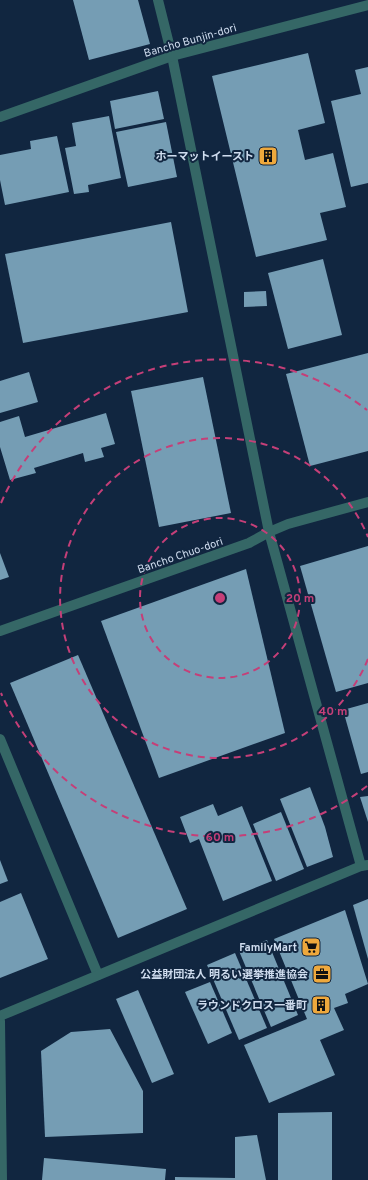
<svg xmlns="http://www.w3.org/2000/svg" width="368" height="1180" viewBox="0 0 368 1180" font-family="Overpass,'Noto Sans JP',sans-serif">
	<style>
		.building { fill: #759db4 }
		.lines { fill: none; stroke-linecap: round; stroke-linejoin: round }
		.minor { stroke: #356766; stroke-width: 10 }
		.tertiary { stroke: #356766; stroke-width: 10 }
		.ring { fill: none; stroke: #c53f78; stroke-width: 2; stroke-dasharray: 7 5 }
		.labels { text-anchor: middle; stroke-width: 4; stroke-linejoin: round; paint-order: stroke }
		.street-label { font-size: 11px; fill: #cfdcee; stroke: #112640 }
		.poi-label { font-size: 11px; font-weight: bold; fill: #cfdcee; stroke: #112640; text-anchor: end }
		.centre { fill: #c53f78; stroke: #112640; stroke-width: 2 }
		.ring-label { font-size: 12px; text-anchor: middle; font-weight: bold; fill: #c53f78; stroke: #112640; stroke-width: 4; stroke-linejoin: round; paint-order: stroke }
	</style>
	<rect width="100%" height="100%" fill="#112640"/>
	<g class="building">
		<path d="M 73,0 L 138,0 L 150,44 L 89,60 Z"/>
		<path d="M 308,53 L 325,123 L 298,130 L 305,160 L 333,153 L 346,207 L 320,213 L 327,240 L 256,257 L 212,76 Z"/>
		<path d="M 368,67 L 368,183 L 351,187 L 331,101 L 361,94 L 355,70 Z"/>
		<path d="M 158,91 L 164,119 L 115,129 L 110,101 Z"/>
		<path d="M 109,116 L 121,178 L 88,185 L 89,192 L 74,194 L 65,148 L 76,146 L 72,123 Z"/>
		<path d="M 166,122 L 177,177 L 128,187 L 116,132 Z"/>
		<path d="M 57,136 L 69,192 L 5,205 L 0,180 L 0,155 L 31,149 L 30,141 Z"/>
		<path d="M 171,222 L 188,312 L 23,343 L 5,254 Z"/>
		<path d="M 323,259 L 342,335 L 288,349 L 268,273 Z"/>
		<path d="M 266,291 L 267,306 L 244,307 L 244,292 Z"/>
		<path d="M 368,353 L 368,451 L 310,466 L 286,374 Z"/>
		<path d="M 29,372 L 38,402 L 0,413 L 0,381 Z"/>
		<path d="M 203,377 L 231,513 L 159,527 L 131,391 Z"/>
		<path d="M 106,413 L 115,444 L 101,448 L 104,457 L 85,462 L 83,453 L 34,468 L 36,473 L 10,480 L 0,447 L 0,422 L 19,416 L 25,437 Z"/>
		<path d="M 368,546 L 368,683 L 336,692 L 300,566 Z"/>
		<path d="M 0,553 L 9,577 L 0,580 Z"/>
		<path d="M 246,569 L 285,733 L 159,778 L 101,621 Z"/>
		<path d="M 78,655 L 187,909 L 118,938 L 10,683 Z"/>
		<path d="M 368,703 L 368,772 L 361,774 L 343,710 Z"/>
		<path d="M 310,787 L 325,827 L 333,857 L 307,867 L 280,799 Z"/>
		<path d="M 368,796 L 368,822 L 360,797 Z"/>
		<path d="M 213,804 L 218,816 L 242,806 L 272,881 L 223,901 L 199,839 L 190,843 L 180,817 Z"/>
		<path d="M 281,812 L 304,869 L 276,881 L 253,824 Z"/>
		<path d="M 0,860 L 8,881 L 0,884 Z"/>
		<path d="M 21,893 L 48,959 L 0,978 L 0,902 Z"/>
		<path d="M 368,899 L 368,959 L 353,905 Z"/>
		<path d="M 345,910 L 368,984 L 345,994 L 348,1003 L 334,1008 L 344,1030 L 320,1040 L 335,1075 L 269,1103 L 244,1045 L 307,1019 L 274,939 Z"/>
		<path d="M 267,940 L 298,1015 L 271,1027 L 239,951 Z"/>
		<path d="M 235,953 L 267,1028 L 239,1040 L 207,965 Z"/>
		<path d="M 210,982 L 232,1033 L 208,1044 L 185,992 Z"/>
		<path d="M 138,990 L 174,1074 L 152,1083 L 116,999 Z"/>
		<path d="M 110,1029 L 143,1091 L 143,1133 L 45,1137 L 41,1051 L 71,1032 Z"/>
		<path d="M 332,1112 L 332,1180 L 278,1180 L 278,1113 Z"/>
		<path d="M 257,1135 L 266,1180 L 175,1180 L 175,1177 L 235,1178 L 235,1137 Z"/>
		<path d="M 44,1158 L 166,1169 L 165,1180 L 42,1180 Z"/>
	</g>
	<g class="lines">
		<g class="minor">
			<path d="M 158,0 L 172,56 L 269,532 L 361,866"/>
			<path d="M 0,117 L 172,56 L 368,5"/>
			<path d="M 0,631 L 249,543 L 269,532 L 288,524 L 368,502"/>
			<path d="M 0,739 L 98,975"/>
			<path d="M 0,1021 L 2,1180"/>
		</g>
		<path class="tertiary" d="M 0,1016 L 361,866 L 368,865"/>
	</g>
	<g class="ring">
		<circle cx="220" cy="598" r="80"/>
		<path d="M368 659A160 160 0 1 1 368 537"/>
		<path d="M367 786A239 239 0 0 1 1 693M1 503A239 239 0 0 1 367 410"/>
	</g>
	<defs>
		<symbol id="building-square" viewBox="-11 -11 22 22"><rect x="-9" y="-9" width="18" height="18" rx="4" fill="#eea83c" stroke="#112640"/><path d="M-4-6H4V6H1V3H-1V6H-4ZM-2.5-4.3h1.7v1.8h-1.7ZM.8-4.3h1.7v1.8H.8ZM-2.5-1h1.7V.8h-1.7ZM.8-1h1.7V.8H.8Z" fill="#111"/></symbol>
		<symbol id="supermarket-square" viewBox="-11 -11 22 22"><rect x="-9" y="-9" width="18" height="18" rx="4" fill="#eea83c" stroke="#112640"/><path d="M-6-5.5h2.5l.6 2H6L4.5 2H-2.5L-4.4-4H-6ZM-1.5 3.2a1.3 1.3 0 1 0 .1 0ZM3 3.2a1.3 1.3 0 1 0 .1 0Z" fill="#111"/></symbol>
		<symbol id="office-square" viewBox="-11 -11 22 22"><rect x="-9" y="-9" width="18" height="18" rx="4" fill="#eea83c" stroke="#112640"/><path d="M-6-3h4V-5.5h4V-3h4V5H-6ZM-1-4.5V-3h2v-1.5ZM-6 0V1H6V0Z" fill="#111"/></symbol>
	</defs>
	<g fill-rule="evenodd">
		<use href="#building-square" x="257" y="145" width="22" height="22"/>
		<use href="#supermarket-square" x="300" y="936" width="22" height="22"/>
		<use href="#office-square" x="311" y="963" width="22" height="22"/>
		<use href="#building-square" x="310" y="994" width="22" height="22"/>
	</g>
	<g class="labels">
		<g class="street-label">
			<text transform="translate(190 40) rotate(-16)" y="4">Bancho Bunjin-dori</text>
			<text transform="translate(180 555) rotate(-19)" y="4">Bancho Chuo-dori</text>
		</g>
		<g class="poi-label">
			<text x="254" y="160">ホーマットイースト</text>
			<text x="297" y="951">FamilyMart</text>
			<text x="308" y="978">公益財団法人 明るい選挙推進協会</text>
			<text x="307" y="1009">ラウンドクロス一番町</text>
		</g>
	</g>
	<circle cx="220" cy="598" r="6" class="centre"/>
	<g class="ring-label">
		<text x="300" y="602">20 m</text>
		<text x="333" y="715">40 m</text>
		<text x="220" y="841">60 m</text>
	</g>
</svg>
